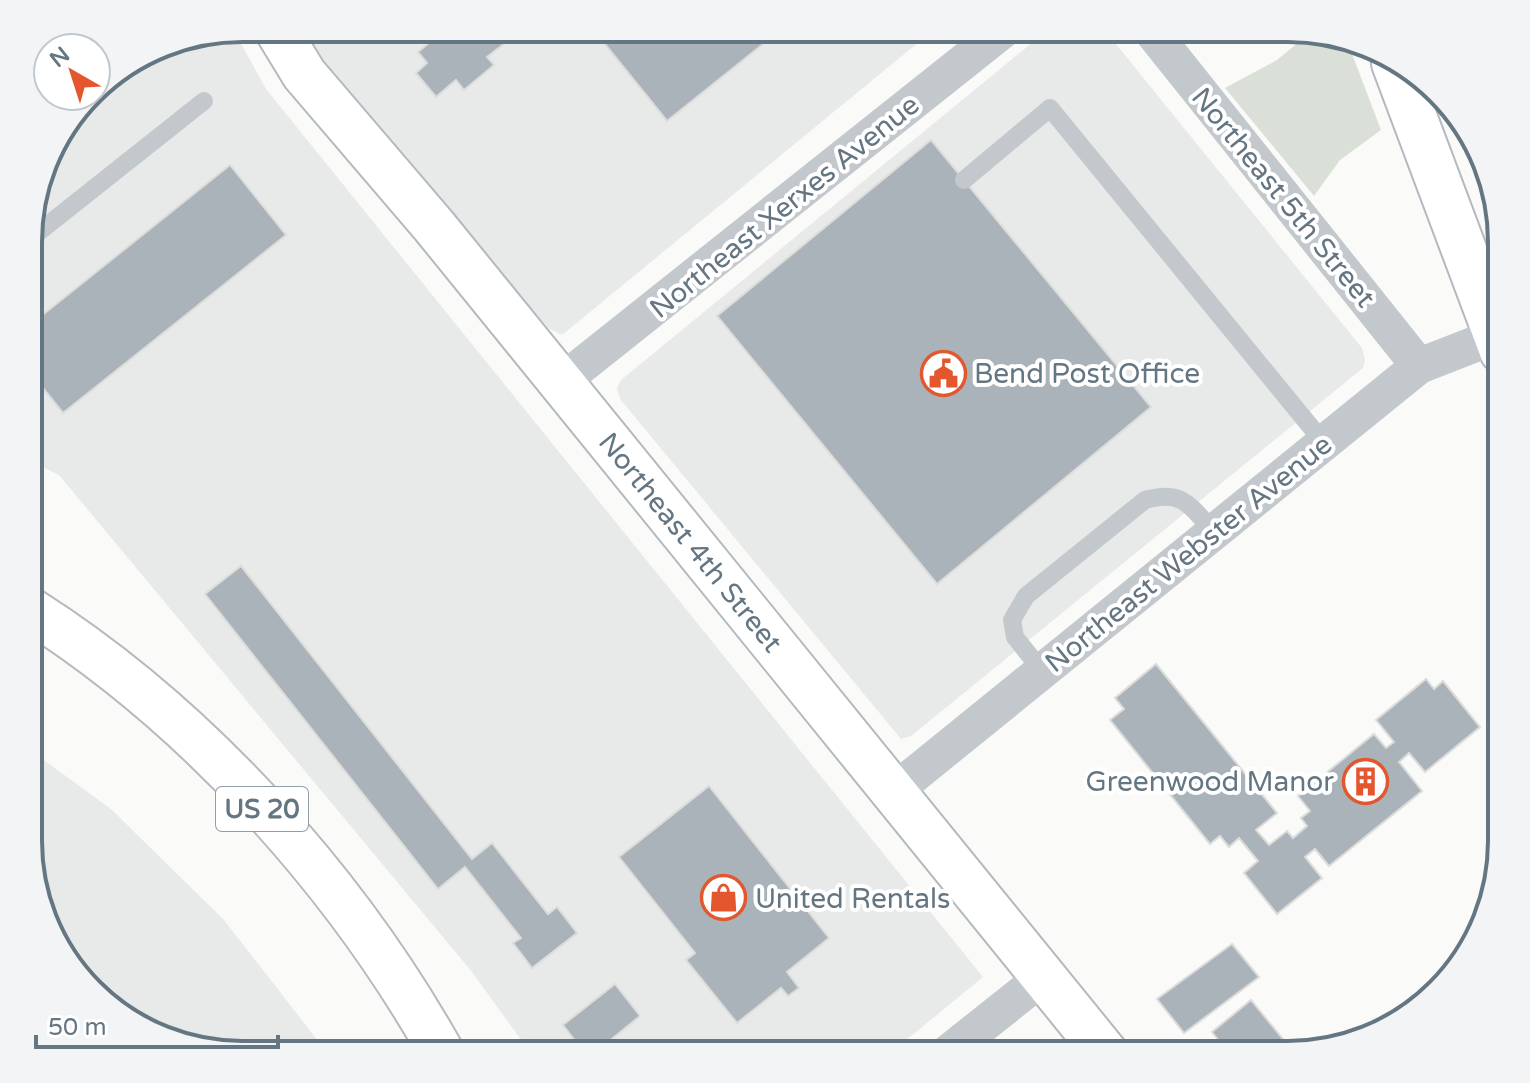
<svg xmlns="http://www.w3.org/2000/svg" width="1530" height="1083" viewBox="0 0 1530 1083" font-family="'Varela Round',sans-serif">
	<style>
		.built { fill: #e8e9e9 }
		.green { fill: #dadfd7 }
		.building { fill: #aab3b9; stroke: #dcdcda; stroke-width: 2 }
		.lines { fill: none; stroke-linecap: round; stroke-linejoin: round }
		.secondary-casing { stroke: #b3babf; stroke-width: 48 }
		.primary-casing { stroke: #b5babe; stroke-width: 48 }
		.lane { stroke: #c3c8cc; stroke-width: 18 }
		.street { stroke: #c3c8cc; stroke-width: 36 }
		.secondary { stroke: #fff; stroke-width: 44 }
		.primary { stroke: #fff; stroke-width: 44 }
		.labels { text-anchor: middle; stroke-width: 8; stroke-linejoin: round; paint-order: stroke }
		.shield { fill: #fff; stroke: #939fa8; stroke-width: 2 }
		.shield-label { font-size: 26px; font-weight: bold; fill: #657683 }
		.street-label { font-size: 28px; fill: #657683; stroke: #fff }
		.poi-label { font-size: 28px; fill: #657683; stroke: #fff; text-anchor: start }
		.rim { fill: none; stroke: #657683; stroke-width: 4 }
	</style>
	<rect width="100%" height="100%" fill="#fafaf8"/>
	<g class="built">
		<path d="M 307,28 L 936,28 L 562,335 L 548,328 L 319,59 Z"/>
		<path d="M 1050,28 L 1103,28 L 1362,348 L 1365,360 L 1363,368 L 911,736 L 901,739 L 620,399 L 617,388 L 621,380 Z"/>
		<path d="M 233,29 L 266,89 L 983,977 L 888,1055 L 532,1055 L 472,972 L 59,475 L 30,461 L 30,213 L 56,135 L 89,96 L 96,96 L 96,87 L 101,81 L 173,40 Z"/>
		<path d="M 30,750 L 111,809 L 224,920 L 329,1055 L 228,1055 L 111,1011 L 56,948 L 30,869 Z"/>
		<path d="M 1023,1043 L 1040,1048 L 1046,1055 L 1008,1055 Z"/>
	</g>
	<path class="green" d="M 1311,32 L 1349,46 L 1381,130 L 1340,160 L 1314,196 L 1225,88 L 1277,60 Z"/>
	<g class="building">
		<path d="M 506,28 L 513,37 L 487,57 L 494,65 L 464,90 L 456,80 L 436,97 L 416,73 L 427,63 L 418,52 L 430,42 L 420,28 Z"/>
		<path d="M 592,28 L 783,28 L 667,121 Z"/>
		<path d="M 1233,28 L 1267,28 L 1238,41 Z"/>
		<path d="M 931,140 L 1151,407 L 937,584 L 717,316 Z"/>
		<path d="M 230,165 L 286,235 L 63,413 L 30,372 L 30,325 Z"/>
		<path d="M 241,566 L 472,859 L 492,843 L 548,914 L 557,907 L 577,933 L 532,968 L 513,943 L 521,938 L 465,867 L 438,889 L 205,594 Z"/>
		<path d="M 1156,664 L 1277,813 L 1256,830 L 1269,845 L 1287,831 L 1293,838 L 1307,826 L 1301,818 L 1310,811 L 1298,796 L 1374,734 L 1386,748 L 1394,742 L 1376,720 L 1426,679 L 1434,689 L 1443,681 L 1480,727 L 1425,772 L 1409,753 L 1399,762 L 1422,791 L 1329,866 L 1315,849 L 1305,857 L 1322,878 L 1277,914 L 1244,873 L 1258,861 L 1239,838 L 1229,847 L 1220,836 L 1210,844 L 1110,720 L 1124,709 L 1115,698 Z"/>
		<path d="M 709,786 L 829,938 L 787,972 L 799,988 L 788,996 L 781,988 L 737,1023 L 686,960 L 695,953 L 619,857 Z"/>
		<path d="M 1232,944 L 1259,977 L 1184,1033 L 1157,999 Z"/>
		<path d="M 615,984 L 640,1016 L 592,1055 L 586,1055 L 563,1025 Z"/>
		<path d="M 1251,1000 L 1291,1049 L 1284,1055 L 1230,1055 L 1212,1032 Z"/>
	</g>
	<g class="lines">
		<defs>
			<g id="secondary">
				<path d="M 276,28 L 304,74 L 434,226 L 1107,1055"/>
				<path d="M 1394,63 L 1502,351"/>
			</g>
			<path id="primary" d="M 30,610 C 198,717 346,882 443,1055"/>
		</defs>
		<use href="#secondary" class="secondary-casing"/>
		<use href="#primary" class="primary-casing"/>
		<g class="lane">
			<path d="M 964,180 L 1050,108 L 1324,443"/>
			<path d="M 30,239 L 204,101"/>
			<path d="M 1042,671 L 1015,637 L 1012,620 L 1026,596 L 1145,500 C 1183,489 1190,506 1214,532"/>
		</g>
		<g class="street">
			<path d="M 1149,28 L 1419,366"/>
			<path d="M 561,382 L 1006,28"/>
			<path d="M 893,792 L 1419,366 L 1496,336"/>
			<path d="M 945,1055 L 1043,977"/>
		</g>
		<use href="#secondary" class="secondary"/>
		<use href="#primary" class="primary"/>
	</g>
	<defs>
		<symbol id="civic-ring" viewBox="-11 -11 22 22"><circle r="9.5" fill="#fff" stroke="#e4572e" stroke-width="1.5"/><path d="M-.6-6.5H3V-4.5H.6V-3L4-1V1h2V6H-6V1h2V-1L-.6-3ZM-1.2 2.5V6h2.4V2.5Z" fill="#e4572e"/></symbol>
		<symbol id="building-ring" viewBox="-11 -11 22 22"><circle r="9.5" fill="#fff" stroke="#e4572e" stroke-width="1.5"/><path d="M-4-6H4V6H1V3H-1V6H-4ZM-2.5-4.3h1.7v1.8h-1.7ZM.8-4.3h1.7v1.8H.8ZM-2.5-1h1.7V.8h-1.7ZM.8-1h1.7V.8H.8Z" fill="#e4572e"/></symbol>
		<symbol id="shop-ring" viewBox="-11 -11 22 22"><circle r="9.5" fill="#fff" stroke="#e4572e" stroke-width="1.5"/><path d="M-5-2.5h2.3a2.7 3.5 0 0 1 5.4 0H5L5.5 6h-11ZM-1.5-2.5h3a1.5 2.3 0 0 0-3 0Z" fill="#e4572e"/></symbol>
	</defs>
	<g fill-rule="evenodd">
		<use href="#civic-ring" x="918" y="348" width="51" height="51"/>
		<use href="#building-ring" x="1340" y="756" width="51" height="51"/>
		<use href="#shop-ring" x="698" y="872" width="51" height="51"/>
	</g>
	<g class="labels">
		<rect class="shield" x="216" y="787" width="92" height="44" rx="6"/>
		<g class="shield-label">
			<text x="262" y="818">US 20</text>
		</g>
		<g class="street-label">
			<text transform="translate(1284 197) rotate(51)" y="10">Northeast 5th Street</text>
			<text transform="translate(784 206) rotate(-39)" y="10">Northeast Xerxes Avenue</text>
			<text transform="translate(691 542) rotate(51)" y="10">Northeast 4th Street</text>
			<text transform="translate(1188 553) rotate(-39)" y="10">Northeast Webster Avenue</text>
		</g>
		<g class="poi-label">
			<text x="974" y="383">Bend Post Office</text>
			<text x="1334" y="791" text-anchor="end">Greenwood Manor</text>
			<text x="755" y="908">United Rentals</text>
		</g>
	</g>
	<path d="M0 0H1530V1083H0ZM242 42H1288A200 200 0 0 1 1488 242V841A200 200 0 0 1 1288 1041H242A200 200 0 0 1 42 841V242A200 200 0 0 1 242 42Z" fill="#f3f4f5" fill-rule="evenodd"/>
	<path class="rim" d="M242 42H1288A200 200 0 0 1 1488 242V841A200 200 0 0 1 1288 1041H242A200 200 0 0 1 42 841V242A200 200 0 0 1 242 42Z"/>
	<g transform="translate(72 72) rotate(321)"><circle r="38" fill="#ffffff" stroke="#c1c8cd" stroke-width="2"/>
	<path d="M0-6L14 30L0 20L-14 30Z" fill="#e4572e"/>
	<text y="-12" font-size="22" font-weight="bold" text-anchor="middle" fill="#657683">N</text>
	</g>
	<path d="M36 1035v12h242v-12" fill="none" stroke="#657683" stroke-width="4"/>
	<text x="48" y="1035" font-size="24" fill="#657683" stroke="#ffffff" stroke-width="6" paint-order="stroke">50 m</text>
</svg>
